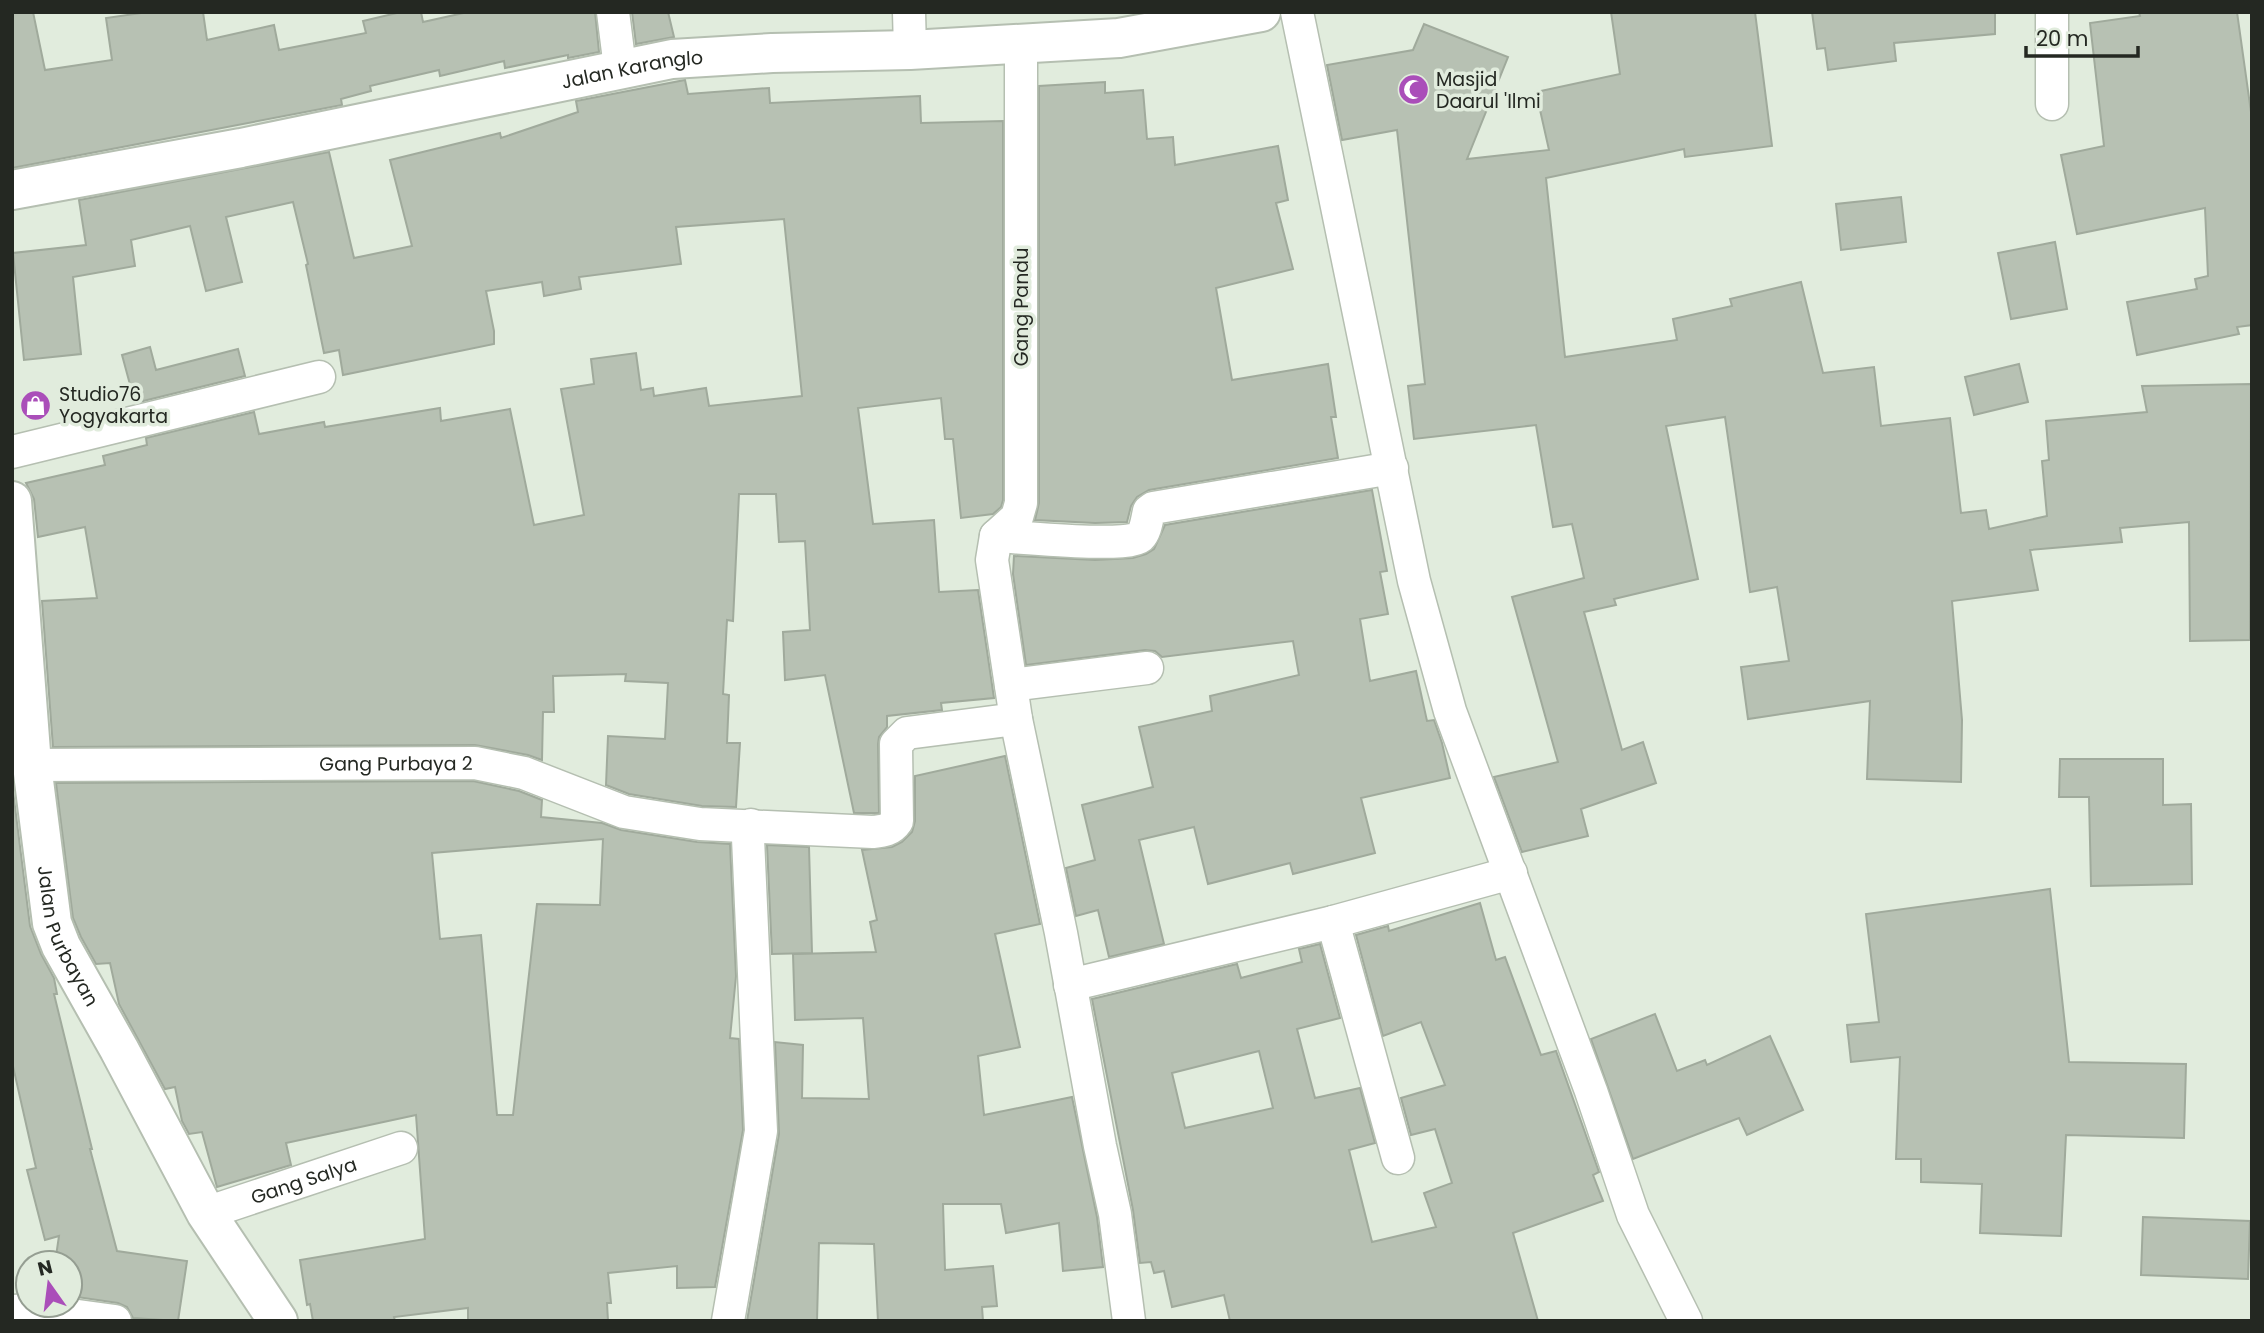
<svg xmlns="http://www.w3.org/2000/svg" width="2264" height="1333" viewBox="0 0 2264 1333" font-family="Poppins,sans-serif">
	<style>
		.building { fill: #b7c1b3; stroke: #a0aa9c; stroke-width: 2; fill-rule: evenodd }
		.lines { fill: none; stroke-linecap: round; stroke-linejoin: round }
		.street-casing { stroke: #b5bfb1; stroke-width: 35 }
		.secondary-casing { stroke: #b5bfb1; stroke-width: 42 }
		.street { stroke: #fff; stroke-width: 32 }
		.secondary { stroke: #fff; stroke-width: 38 }
		.labels { text-anchor: middle; stroke-width: 7; stroke-linejoin: round; paint-order: stroke }
		.street-label { font-size: 19px; fill: #242822; stroke: #e1ecdd }
		.poi-label { font-size: 19px; fill: #242822; stroke: #e1ecdd; text-anchor: start }
	</style>
	<rect width="100%" height="100%" fill="#e1ecdd"/>
	<g class="building">
		<path d="M 12,12 L 33,12 L 45,70 L 112,60 L 106,18 L 148,12 L 203,12 L 207,40 L 274,25 L 279,50 L 366,33 L 363,21 L 401,12 L 421,12 L 423,22 L 468,12 L 595,12 L 599,52 L 568,58 L 568,55 L 505,68 L 504,61 L 440,76 L 439,70 L 370,86 L 371,91 L 341,99 L 342,105 L 12,168 Z"/>
		<path d="M 632,12 L 668,12 L 674,37 L 636,44 Z"/>
		<path d="M 1611,12 L 1755,12 L 1772,146 L 1685,157 L 1684,149 L 1546,178 L 1565,357 L 1677,340 L 1673,319 L 1732,306 L 1730,299 L 1801,282 L 1823,373 L 1874,367 L 1881,426 L 1950,418 L 1961,513 L 1986,510 L 1989,529 L 2047,516 L 2042,461 L 2049,460 L 2046,421 L 2147,412 L 2142,386 L 2251,384 L 2250,640 L 2190,641 L 2189,522 L 2120,528 L 2122,542 L 2030,550 L 2038,590 L 1952,601 L 1962,720 L 1961,782 L 1867,779 L 1870,701 L 1748,719 L 1741,667 L 1789,661 L 1777,587 L 1750,592 L 1725,417 L 1666,426 L 1698,579 L 1614,599 L 1616,605 L 1584,612 L 1622,750 L 1643,742 L 1656,783 L 1581,809 L 1588,836 L 1522,852 L 1494,777 L 1558,762 L 1512,597 L 1584,578 L 1572,524 L 1553,527 L 1536,425 L 1414,439 L 1408,386 L 1425,384 L 1397,130 L 1342,140 L 1327,65 L 1413,50 L 1424,24 L 1508,57 L 1467,159 L 1549,150 L 1536,92 L 1620,74 Z"/>
		<path d="M 1812,12 L 1995,12 L 1995,34 L 1894,43 L 1896,61 L 1828,70 L 1825,48 L 1817,49 Z"/>
		<path d="M 2139,12 L 2237,12 L 2252,119 L 2252,325 L 2237,327 L 2239,334 L 2137,355 L 2127,302 L 2197,289 L 2195,279 L 2208,276 L 2205,208 L 2077,234 L 2061,155 L 2104,146 L 2090,23 L 2140,16 Z"/>
		<path d="M 685,80 L 688,94 L 769,88 L 770,103 L 920,96 L 921,123 L 1003,121 L 1003,500 L 1001,507 L 993,514 L 961,518 L 953,439 L 945,439 L 941,398 L 858,408 L 873,524 L 934,520 L 939,592 L 978,590 L 994,698 L 941,703 L 942,710 L 887,716 L 887,727 L 879,737 L 878,744 L 879,813 L 854,813 L 825,675 L 785,680 L 783,632 L 810,630 L 805,541 L 779,542 L 776,494 L 739,494 L 733,621 L 727,620 L 723,694 L 729,695 L 727,743 L 740,743 L 736,807 L 702,806 L 629,794 L 606,785 L 608,736 L 665,739 L 668,683 L 625,681 L 626,674 L 553,676 L 554,712 L 543,712 L 542,760 L 528,755 L 475,745 L 53,747 L 42,601 L 97,598 L 85,527 L 38,537 L 34,499 L 26,483 L 105,465 L 103,456 L 147,445 L 146,438 L 254,412 L 259,434 L 324,422 L 325,427 L 440,408 L 441,421 L 510,409 L 534,525 L 584,515 L 561,389 L 594,384 L 591,359 L 636,353 L 641,390 L 653,388 L 654,396 L 706,388 L 709,406 L 802,396 L 784,219 L 676,227 L 681,264 L 579,277 L 581,289 L 544,296 L 542,282 L 486,291 L 494,331 L 494,344 L 343,375 L 339,350 L 324,353 L 306,265 L 308,264 L 293,202 L 226,217 L 242,282 L 206,291 L 190,226 L 131,240 L 135,266 L 73,277 L 81,354 L 24,360 L 13,253 L 86,245 L 79,200 L 329,152 L 354,258 L 412,246 L 390,160 L 500,133 L 501,138 L 578,112 L 576,101 Z"/>
		<path d="M 1105,82 L 1105,93 L 1143,90 L 1147,139 L 1173,137 L 1175,165 L 1278,146 L 1288,200 L 1276,203 L 1293,269 L 1216,288 L 1232,380 L 1328,364 L 1336,417 L 1331,417 L 1338,458 L 1149,490 L 1137,497 L 1131,506 L 1127,522 L 1095,523 L 1035,520 L 1039,503 L 1039,86 Z"/>
		<path d="M 1901,197 L 1906,242 L 1841,250 L 1836,204 Z"/>
		<path d="M 2055,242 L 2067,309 L 2011,319 L 1998,253 Z"/>
		<path d="M 150,347 L 156,370 L 238,349 L 245,376 L 135,403 L 122,355 Z"/>
		<path d="M 2019,364 L 2028,402 L 1974,415 L 1965,377 Z"/>
		<path d="M 1372,490 L 1387,571 L 1380,572 L 1388,614 L 1360,619 L 1370,681 L 1416,671 L 1427,721 L 1434,720 L 1442,743 L 1450,778 L 1361,798 L 1375,853 L 1293,874 L 1290,863 L 1208,884 L 1194,827 L 1139,840 L 1164,944 L 1109,957 L 1098,910 L 1076,916 L 1066,868 L 1095,860 L 1082,805 L 1153,787 L 1139,727 L 1212,711 L 1210,696 L 1299,675 L 1293,641 L 1162,657 L 1155,651 L 1145,650 L 1026,665 L 1013,574 L 1014,556 L 1095,560 L 1133,558 L 1146,554 L 1154,549 L 1165,525 Z"/>
		<path d="M 1005,756 L 1040,924 L 995,934 L 1020,1047 L 978,1056 L 984,1115 L 1072,1097 L 1097,1217 L 1103,1267 L 1063,1271 L 1059,1223 L 1006,1233 L 1001,1204 L 943,1204 L 945,1270 L 993,1266 L 997,1306 L 982,1307 L 983,1321 L 878,1321 L 874,1244 L 819,1243 L 817,1321 L 747,1321 L 779,1134 L 775,1042 L 803,1045 L 802,1098 L 869,1099 L 863,1018 L 795,1020 L 793,954 L 876,952 L 870,922 L 877,920 L 862,850 L 892,847 L 902,842 L 912,832 L 915,821 L 915,776 Z"/>
		<path d="M 2060,759 L 2163,759 L 2163,805 L 2191,804 L 2192,884 L 2091,886 L 2089,797 L 2059,797 Z"/>
		<path d="M 473,781 L 519,791 L 542,800 L 541,817 L 602,823 L 621,830 L 697,842 L 730,844 L 736,976 L 730,1038 L 739,1039 L 743,1130 L 715,1287 L 677,1288 L 677,1266 L 608,1273 L 611,1303 L 607,1303 L 608,1321 L 468,1321 L 468,1308 L 394,1317 L 395,1321 L 313,1321 L 310,1304 L 307,1305 L 300,1260 L 425,1239 L 416,1115 L 286,1143 L 291,1165 L 217,1187 L 202,1132 L 189,1134 L 182,1121 L 175,1087 L 165,1089 L 119,1004 L 110,963 L 96,964 L 81,937 L 73,918 L 56,783 ZM 603,839 L 600,905 L 537,904 L 513,1115 L 497,1115 L 481,935 L 440,939 L 432,853 Z"/>
		<path d="M 12,783 L 30,926 L 41,954 L 54,978 L 57,994 L 54,994 L 92,1149 L 90,1149 L 117,1251 L 187,1261 L 178,1321 L 133,1318 L 127,1307 L 118,1303 L 70,1296 L 70,1263 L 55,1263 L 59,1236 L 45,1240 L 27,1170 L 36,1168 L 12,1062 Z"/>
		<path d="M 767,845 L 809,847 L 812,953 L 772,954 Z"/>
		<path d="M 2050,889 L 2069,1062 L 2186,1064 L 2184,1138 L 2066,1135 L 2061,1236 L 1980,1233 L 1982,1184 L 1921,1182 L 1921,1159 L 1896,1159 L 1900,1057 L 1851,1062 L 1847,1025 L 1879,1022 L 1866,914 Z"/>
		<path d="M 1480,903 L 1496,960 L 1505,957 L 1541,1055 L 1556,1051 L 1599,1172 L 1593,1175 L 1603,1201 L 1513,1233 L 1538,1321 L 1230,1321 L 1224,1295 L 1172,1307 L 1164,1271 L 1154,1273 L 1151,1262 L 1140,1263 L 1133,1210 L 1092,999 L 1237,964 L 1241,978 L 1302,962 L 1299,949 L 1320,944 L 1340,1018 L 1297,1029 L 1315,1098 L 1360,1088 L 1375,1143 L 1349,1150 L 1372,1242 L 1436,1227 L 1424,1193 L 1452,1183 L 1435,1129 L 1411,1135 L 1401,1098 L 1445,1085 L 1421,1022 L 1383,1036 L 1356,935 L 1388,926 L 1389,931 ZM 1259,1051 L 1273,1108 L 1185,1128 L 1172,1073 Z"/>
		<path d="M 1655,1014 L 1677,1071 L 1705,1060 L 1707,1065 L 1770,1036 L 1803,1110 L 1747,1135 L 1739,1118 L 1633,1159 L 1591,1039 Z"/>
		<path d="M 2143,1217 L 2250,1221 L 2248,1279 L 2141,1275 Z"/>
	</g>
	<g class="lines">
		<defs>
			<g id="street">
				<path d="M 613,12 L 620,68"/>
				<path d="M 909,12 L 910,50"/>
				<path d="M 1297,12 L 1414,581 L 1450,711 L 1591,1091 L 1633,1215 L 1686,1321"/>
				<path d="M 2052,12 L 2052,104"/>
				<path d="M 1021,44 L 1021,503 L 1017,517 L 996,536 L 992,560 L 1016,719 L 1061,933 L 1100,1146 L 1115,1214 L 1129,1321"/>
				<path d="M 12,452 L 319,377"/>
				<path d="M 996,536 C 1018,537 1127,548 1140,537 C 1146,531 1147,519 1149,511 L 1153,508 L 1392,468"/>
				<path d="M 1011,685 L 1147,668"/>
				<path id="s1" d="M 32,765 L 475,763 L 524,773 L 624,812 L 700,824 L 873,832 C 883,831 891,830 897,821 L 896,744 L 907,733 L 1016,719"/>
				<path d="M 1333,922 L 1398,1158"/>
				<path d="M 1070,985 L 1333,922 L 1511,873"/>
				<path id="s2" d="M 206,1213 L 401,1148"/>
				<path d="M 12,1311 L 34,1310 L 115,1321"/>
				<path d="M 728,1321 L 761,1131 L 748,838 L 751,825"/>
			</g>
			<g id="secondary">
				<path id="s3" d="M 12,190 L 241,148 L 672,59 L 772,53 L 910,50 L 1119,38 L 1261,12"/>
				<path id="s4" d="M 12,501 L 32,765 L 52,923 L 61,946 L 119,1049 L 206,1213 L 278,1321"/>
			</g>
		</defs>
		<use href="#street" class="street-casing"/>
		<use href="#secondary" class="secondary-casing"/>
		<use href="#street" class="street"/>
		<use href="#secondary" class="secondary"/>
	</g>
	<defs>
		<symbol id="mosque-disc" viewBox="-11 -11 22 22"><circle r="9.5" fill="#aa4eb9" stroke="#e1ecdd"/><path d="M3.5-4.9A6 6 0 1 0 3.5 4.9A5 5 0 1 1 3.5-4.9Z" fill="#fff"/></symbol>
		<symbol id="shop-disc" viewBox="-11 -11 22 22"><circle r="9.5" fill="#aa4eb9" stroke="#e1ecdd"/><path d="M-5-2.5h2.3a2.7 3.5 0 0 1 5.4 0H5L5.5 6h-11ZM-1.5-2.5h3a1.5 2.3 0 0 0-3 0Z" fill="#fff"/></symbol>
	</defs>
	<g fill-rule="evenodd">
		<use href="#mosque-disc" x="1396" y="72" width="35" height="35"/>
		<use href="#shop-disc" x="18" y="388" width="35" height="35"/>
	</g>
	<g class="labels">
		<g class="street-label">
			<text dy="7" stroke="none"><textPath href="#s3" startOffset="632">Jalan Karanglo</textPath></text>
			<text transform="translate(1021 307) rotate(-90)" y="7">Gang Pandu</text>
			<text dy="7" stroke="none"><textPath href="#s1" startOffset="364">Gang Purbaya 2</textPath></text>
			<text dy="7" stroke="none"><textPath href="#s4" startOffset="441">Jalan Purbayan</textPath></text>
			<text dy="7" stroke="none"><textPath href="#s2" startOffset="103">Gang Salya</textPath></text>
		</g>
		<g class="poi-label">
			<text x="1436" y="86">Masjid<tspan x="1436" dy="22">Daarul 'Ilmi</tspan></text>
			<text x="59" y="401">Studio76<tspan x="59" dy="22">Yogyakarta</tspan></text>
		</g>
	</g>
	<rect width="2264" height="1333" fill="none" stroke="#242822" stroke-width="28"/>
	<g transform="translate(49 1284) rotate(346)"><circle r="33" fill="#e1ecdd" stroke="#959e92" stroke-width="2"/>
	<path d="M0-5L12 26L0 18L-12 26Z" fill="#aa4eb9"/>
	<text y="-10" font-size="19" font-weight="bold" text-anchor="middle" fill="#242822">N</text>
	</g>
	<path d="M2026 46v10h112v-10" fill="none" stroke="#242822" stroke-width="3.5"/>
	<text x="2036" y="46" font-size="21" fill="#242822" stroke="#e1ecdd" stroke-width="5" paint-order="stroke">20 m</text>
</svg>
